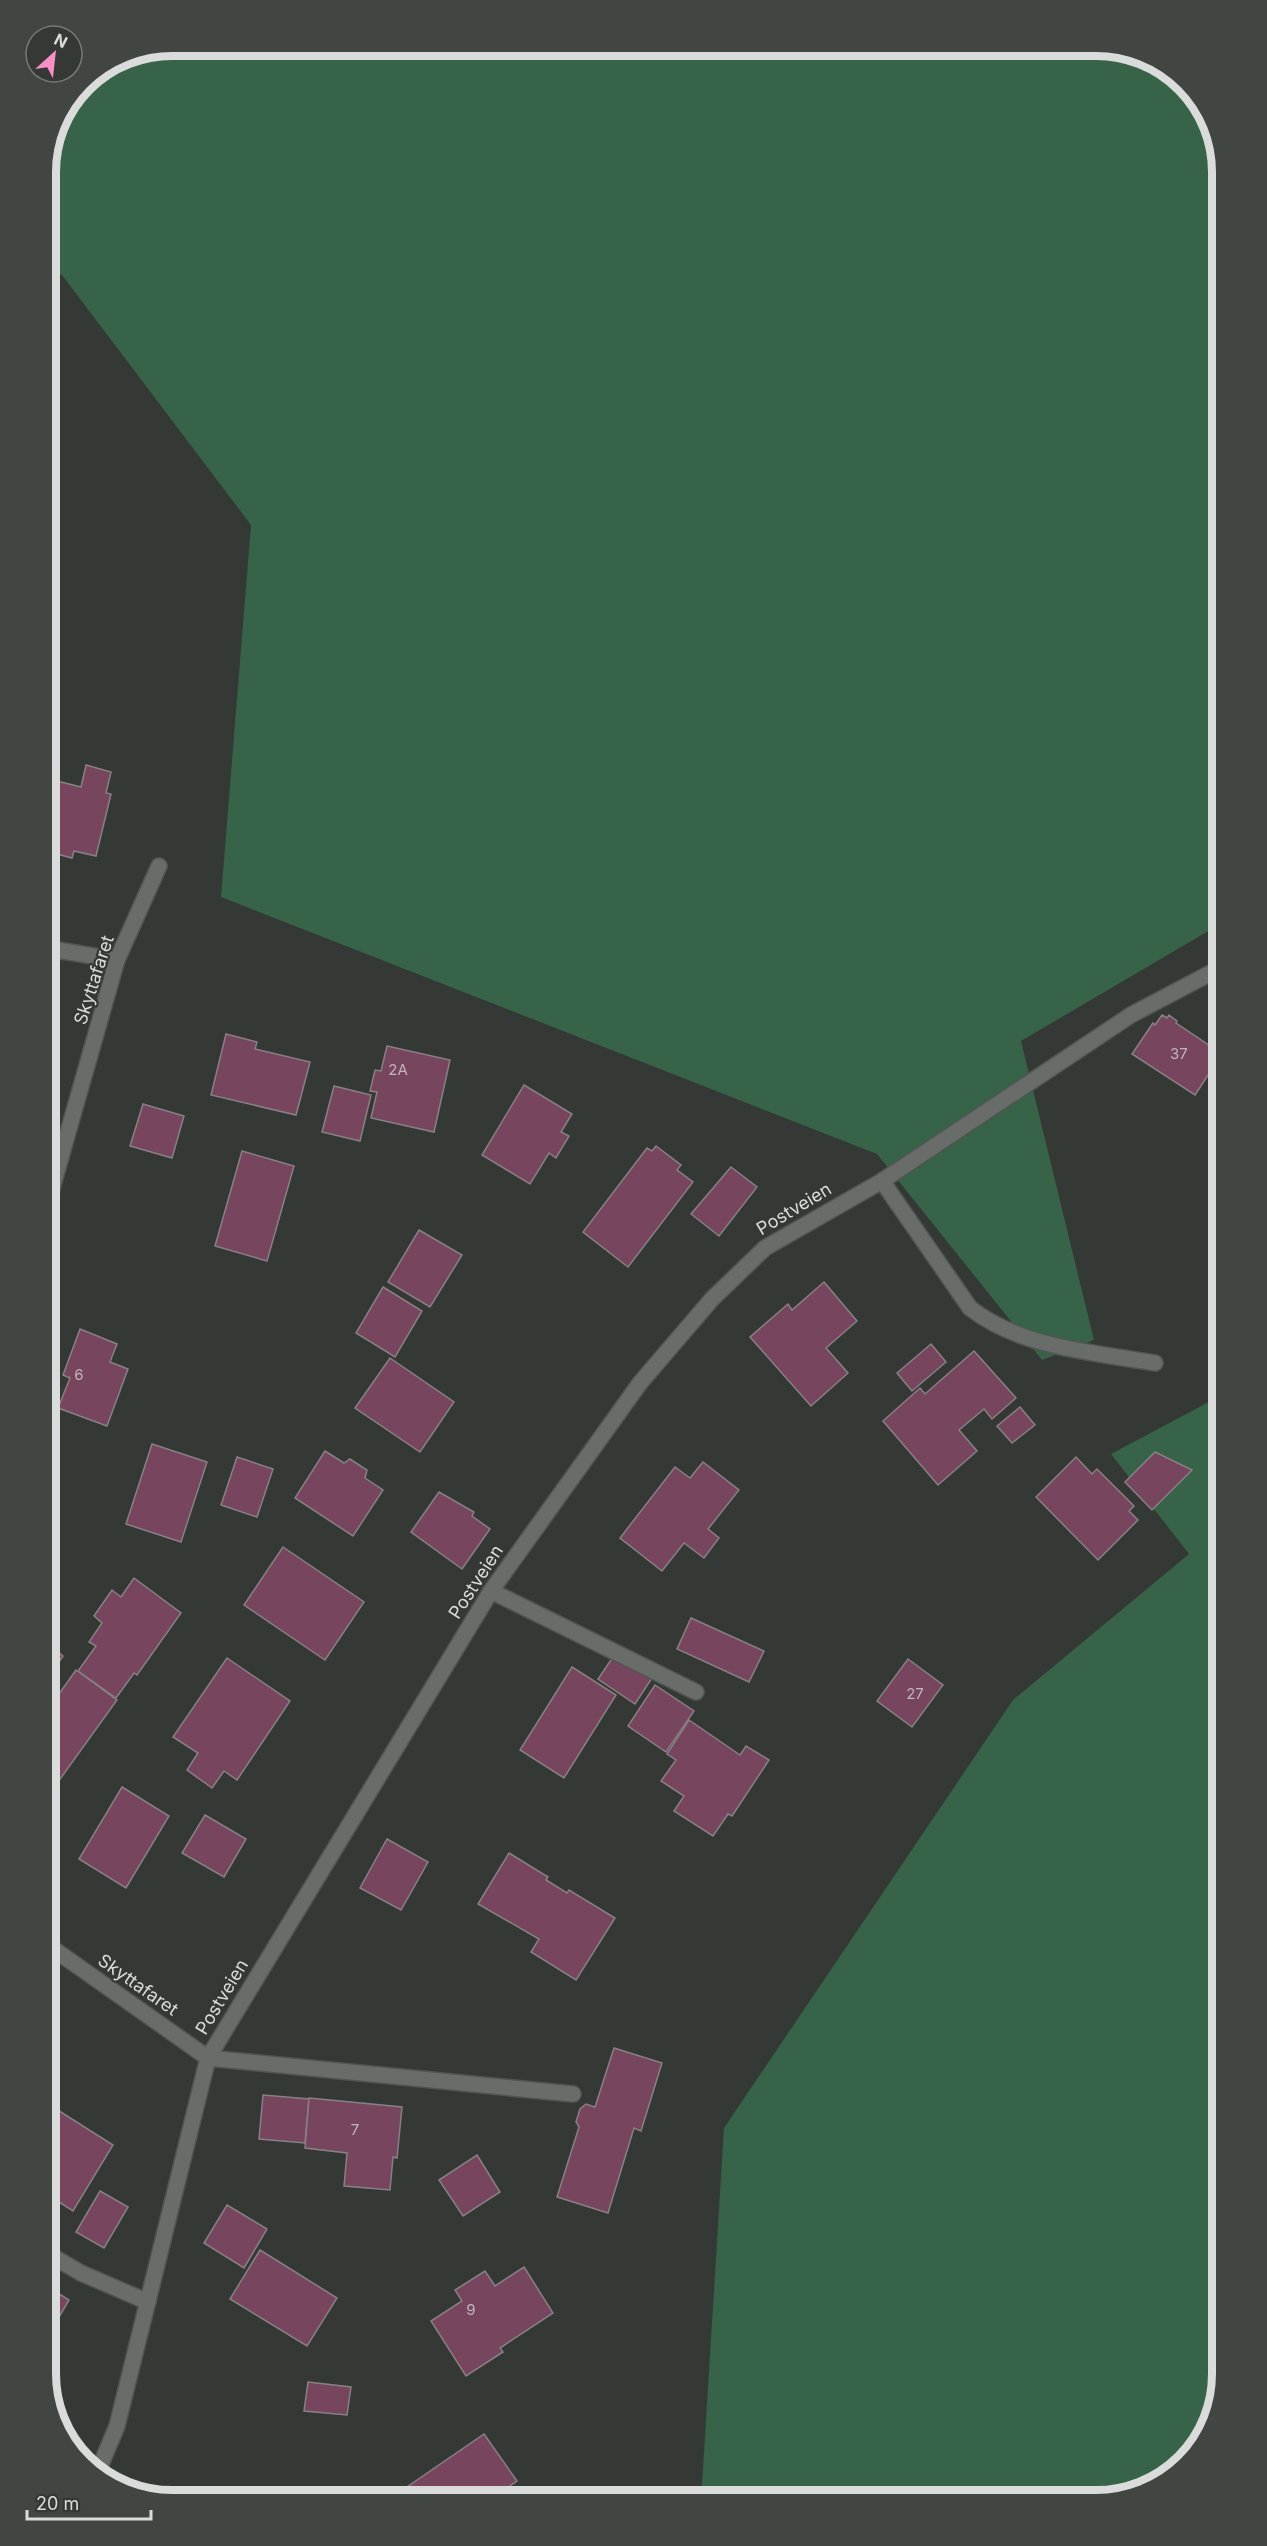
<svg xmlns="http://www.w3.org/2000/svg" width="1267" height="2546" viewBox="0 0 1267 2546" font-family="Inter,sans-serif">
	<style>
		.green { fill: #376348 }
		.building { fill: #77455e; stroke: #878184; stroke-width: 1.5 }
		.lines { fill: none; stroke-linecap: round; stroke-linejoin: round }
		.lane-casing { stroke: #515552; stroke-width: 18 }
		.street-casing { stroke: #515552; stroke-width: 18 }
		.lane { stroke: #686d6a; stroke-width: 15 }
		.street { stroke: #686d6a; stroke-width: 15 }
		.labels { text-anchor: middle; stroke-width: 4.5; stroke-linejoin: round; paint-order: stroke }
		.number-label { font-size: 15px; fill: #c0b6bb }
		.street-label { font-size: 18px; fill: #d9dcda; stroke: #343936 }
		.rim { fill: none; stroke: #d9dcda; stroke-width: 8 }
	</style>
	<rect width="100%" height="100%" fill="#343936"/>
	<g class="green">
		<path d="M 171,45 L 1104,45 L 1172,71 L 1213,123 L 1222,171 L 1222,923 L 1021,1041 L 1094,1340 L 1042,1360 L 877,1154 L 221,897 L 251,525 L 62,275 L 45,272 C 45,187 31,100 122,55 C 136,49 156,48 171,45 Z"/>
		<path d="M 1222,1395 L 1222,2375 L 1201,2445 L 1144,2492 L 1096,2501 L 701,2501 L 724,2128 L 1013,1700 L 1189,1554 L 1111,1454 Z"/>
	</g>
	<g class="building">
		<path d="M 86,765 L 111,772 L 106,793 L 111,794 L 96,856 L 74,851 L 72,858 L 45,851 L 45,778 L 81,787 Z"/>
		<path d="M 1162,1015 L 1167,1018 L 1169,1015 L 1177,1021 L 1176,1023 L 1222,1054 L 1195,1095 L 1132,1054 L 1153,1023 L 1155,1025 Z"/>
		<path d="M 226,1034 L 257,1042 L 255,1049 L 310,1062 L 296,1115 L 211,1095 Z"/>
		<path d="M 387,1046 L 450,1060 L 434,1132 L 371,1118 L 377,1092 L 370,1091 L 375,1070 L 381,1071 Z"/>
		<path d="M 524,1085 L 572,1114 L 561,1132 L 569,1136 L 556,1158 L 549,1153 L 530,1184 L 482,1155 Z"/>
		<path d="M 334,1086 L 371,1095 L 360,1141 L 322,1132 Z"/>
		<path d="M 143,1104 L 184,1116 L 172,1158 L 130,1146 Z"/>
		<path d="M 656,1146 L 681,1165 L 677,1170 L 693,1182 L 628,1267 L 583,1232 L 647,1148 L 652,1151 Z"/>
		<path d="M 242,1151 L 294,1166 L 267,1261 L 215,1246 Z"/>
		<path d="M 731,1167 L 757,1187 L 719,1236 L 691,1214 Z"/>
		<path d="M 419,1230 L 462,1255 L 430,1307 L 388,1282 Z"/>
		<path d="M 824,1282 L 857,1321 L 826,1348 L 848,1373 L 811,1406 L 750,1337 L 788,1304 L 792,1310 Z"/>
		<path d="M 383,1287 L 422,1311 L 395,1357 L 356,1333 Z"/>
		<path d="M 80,1329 L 117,1344 L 110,1362 L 128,1369 L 107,1426 L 58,1408 L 70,1378 L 63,1375 Z"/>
		<path d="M 931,1344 L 946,1362 L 912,1391 L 897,1373 Z"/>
		<path d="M 974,1351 L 1016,1398 L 992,1419 L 984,1409 L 959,1430 L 977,1451 L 938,1485 L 883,1421 L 920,1388 L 925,1394 Z"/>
		<path d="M 390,1358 L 454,1402 L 420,1452 L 355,1408 Z"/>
		<path d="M 1020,1407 L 1035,1425 L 1012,1443 L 997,1426 Z"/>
		<path d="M 152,1444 L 207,1462 L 181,1542 L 126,1524 Z"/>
		<path d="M 325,1451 L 344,1463 L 350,1459 L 367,1470 L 365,1478 L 383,1490 L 353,1536 L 295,1498 Z"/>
		<path d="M 1155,1452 L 1192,1470 L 1152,1510 L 1125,1482 Z"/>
		<path d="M 237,1457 L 273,1469 L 257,1517 L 221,1505 Z"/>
		<path d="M 1076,1457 L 1092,1474 L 1097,1469 L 1134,1506 L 1129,1511 L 1138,1520 L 1098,1560 L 1036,1497 Z"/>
		<path d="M 703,1462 L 739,1490 L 708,1529 L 719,1538 L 704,1558 L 684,1543 L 662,1571 L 620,1538 L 675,1467 L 690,1478 Z"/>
		<path d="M 439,1492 L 474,1512 L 472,1516 L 490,1529 L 462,1569 L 411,1532 Z"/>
		<path d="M 283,1547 L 364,1602 L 325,1660 L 244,1605 Z"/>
		<path d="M 134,1578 L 181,1613 L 137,1675 L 134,1673 L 116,1698 L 78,1671 L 96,1646 L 89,1642 L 102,1623 L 94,1616 L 112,1590 L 121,1597 Z"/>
		<path d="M 691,1618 L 764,1651 L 749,1682 L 677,1649 Z"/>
		<path d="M 45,1640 L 63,1656 L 45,1682 Z"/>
		<path d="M 615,1654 L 652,1678 L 635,1704 L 598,1679 Z"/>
		<path d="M 227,1658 L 290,1701 L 237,1780 L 224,1771 L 212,1788 L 187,1770 L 198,1753 L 173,1737 Z"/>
		<path d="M 908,1659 L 943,1685 L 912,1727 L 877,1701 Z"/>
		<path d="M 572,1667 L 616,1695 L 564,1778 L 520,1750 Z"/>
		<path d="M 76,1670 L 117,1700 L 45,1800 L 45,1705 L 49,1708 Z"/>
		<path d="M 655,1685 L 694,1711 L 666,1752 L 628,1726 Z"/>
		<path d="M 689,1720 L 740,1755 L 746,1746 L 769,1760 L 732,1816 L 728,1814 L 713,1836 L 674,1811 L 684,1796 L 661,1781 L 676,1760 L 667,1754 Z"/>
		<path d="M 122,1787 L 169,1816 L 126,1888 L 79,1859 Z"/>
		<path d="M 205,1815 L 246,1839 L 224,1877 L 182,1853 Z"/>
		<path d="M 387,1839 L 428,1862 L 401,1910 L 360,1888 Z"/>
		<path d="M 509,1853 L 548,1877 L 546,1880 L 567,1893 L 569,1890 L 615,1918 L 576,1980 L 531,1952 L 539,1939 L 478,1904 Z"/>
		<path d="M 614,2048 L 662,2063 L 641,2131 L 634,2128 L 608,2213 L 557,2197 L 579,2127 L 576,2122 L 580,2109 L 586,2104 L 595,2107 Z"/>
		<path d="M 263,2095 L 309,2099 L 305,2143 L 259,2139 Z"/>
		<path d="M 309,2098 L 402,2107 L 397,2158 L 393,2157 L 390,2190 L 344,2186 L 347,2153 L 305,2148 Z"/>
		<path d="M 45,2102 L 113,2145 L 73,2211 L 45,2193 L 45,2183 L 53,2170 L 45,2165 Z"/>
		<path d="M 477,2155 L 500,2192 L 463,2216 L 439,2180 Z"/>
		<path d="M 100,2191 L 128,2207 L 104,2248 L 76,2232 Z"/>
		<path d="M 227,2205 L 267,2229 L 244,2268 L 204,2243 Z"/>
		<path d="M 260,2250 L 337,2298 L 307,2346 L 230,2299 Z"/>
		<path d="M 524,2267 L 553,2313 L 500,2348 L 503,2352 L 466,2376 L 431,2321 L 462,2301 L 455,2290 L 485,2271 L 495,2286 Z"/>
		<path d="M 45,2285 L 69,2300 L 45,2341 Z"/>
		<path d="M 308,2382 L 351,2387 L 347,2415 L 304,2411 Z"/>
		<path d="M 484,2434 L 517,2481 L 488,2501 L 393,2501 L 391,2498 Z"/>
		<path d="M 203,2490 L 227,2501 L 194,2501 Z"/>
	</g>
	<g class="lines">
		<defs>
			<g id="lane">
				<path d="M 882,1181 L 970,1308 C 1021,1348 1093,1352 1155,1363"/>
				<path d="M 491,1591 L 696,1692"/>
				<path d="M 208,2058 L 573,2094"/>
				<path d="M 45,2252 L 81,2273 L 148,2302"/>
			</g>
			<g id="street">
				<path d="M 45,948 L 117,960"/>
				<path d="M 45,1213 L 117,960 L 159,866"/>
				<path d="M 45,1943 L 208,2058"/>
				<path d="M 96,2476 L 117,2426 L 208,2058 L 491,1591 L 640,1383 L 712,1299 L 765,1248 L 882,1181 L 1131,1015 L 1222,967"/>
			</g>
		</defs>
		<use href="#lane" class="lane-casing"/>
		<use href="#street" class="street-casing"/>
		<use href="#lane" class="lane"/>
		<use href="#street" class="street"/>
	</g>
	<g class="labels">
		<g class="number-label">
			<text x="1179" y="1059">37</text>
			<text x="398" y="1075">2A</text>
			<text x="79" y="1380">6</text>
			<text x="915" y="1699">27</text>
			<text x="355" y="2135">7</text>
			<text x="471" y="2315">9</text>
		</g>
		<g class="street-label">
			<text transform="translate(94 980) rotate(-72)" y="6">Skyttafaret</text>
			<text transform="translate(794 1209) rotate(-31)" y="6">Postveien</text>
			<text transform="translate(476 1582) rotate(-57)" y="6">Postveien</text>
			<text transform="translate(138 1985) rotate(35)" y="6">Skyttafaret</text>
			<text transform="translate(222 1997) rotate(-59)" y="6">Postveien</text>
		</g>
	</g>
	<path d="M0 0H1267V2546H0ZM172 56H1096A116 116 0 0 1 1212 172V2374A116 116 0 0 1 1096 2490H172A116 116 0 0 1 56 2374V172A116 116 0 0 1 172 56Z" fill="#414643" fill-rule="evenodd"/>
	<path class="rim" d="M172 56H1096A116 116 0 0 1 1212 172V2374A116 116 0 0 1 1096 2490H172A116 116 0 0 1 56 2374V172A116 116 0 0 1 172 56Z"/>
	<g transform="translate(54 54) rotate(27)"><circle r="28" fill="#343936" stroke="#767a78" stroke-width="1.5"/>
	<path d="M0-4.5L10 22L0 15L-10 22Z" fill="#fb8fc5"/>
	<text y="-9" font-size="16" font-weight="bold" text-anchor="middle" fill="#d9dcda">N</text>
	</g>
	<path d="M27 2510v9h124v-9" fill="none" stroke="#d9dcda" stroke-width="3"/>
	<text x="36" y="2510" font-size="18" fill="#d9dcda" stroke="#343936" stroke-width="4.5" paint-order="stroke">20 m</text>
</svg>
